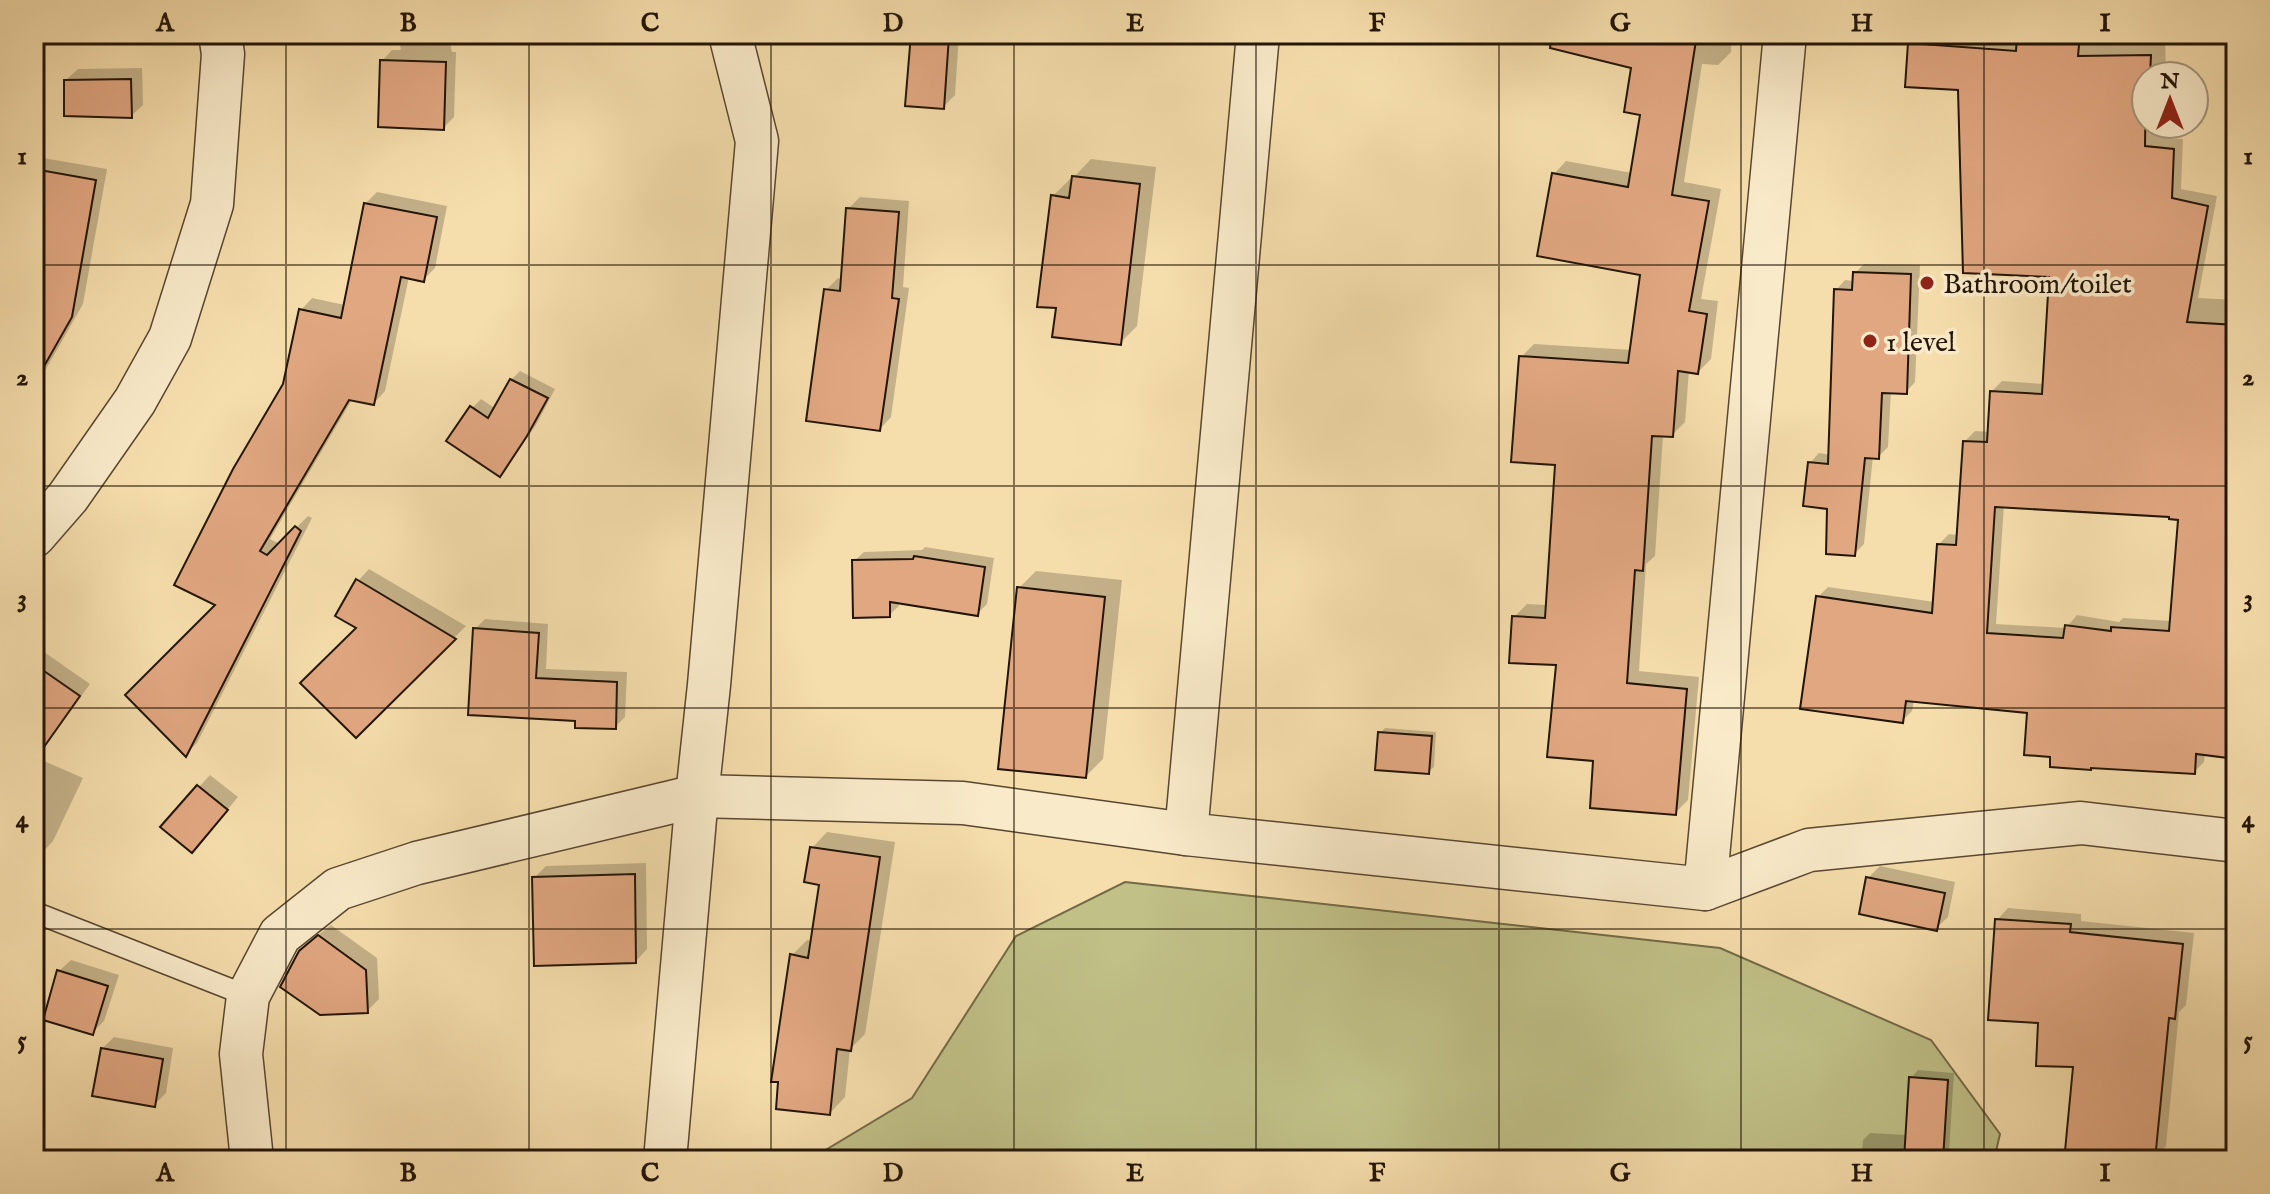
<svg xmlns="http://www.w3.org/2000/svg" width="2270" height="1194" viewBox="0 0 2270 1194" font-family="'IM FELL English',serif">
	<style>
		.green { fill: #c0c087; stroke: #726a46; stroke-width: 2 }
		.shadow { fill: #0003; fill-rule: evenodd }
		.building { fill: #e1a781; stroke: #231506; stroke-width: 2; fill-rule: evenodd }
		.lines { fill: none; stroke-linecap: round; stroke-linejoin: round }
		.service-casing { stroke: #584730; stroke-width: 23 }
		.minor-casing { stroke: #584730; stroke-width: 45 }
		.service { stroke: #f9eac9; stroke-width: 20 }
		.minor { stroke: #f9eac9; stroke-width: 42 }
		.grid { fill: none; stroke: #231506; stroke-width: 2; stroke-opacity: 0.55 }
		.poi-dot { fill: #8f2418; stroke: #f9eac9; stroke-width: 3 }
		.labels { text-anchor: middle; stroke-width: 7; stroke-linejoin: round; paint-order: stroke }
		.poi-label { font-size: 28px; fill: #231506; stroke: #f9eac9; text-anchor: start }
		.neatline { fill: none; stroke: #231506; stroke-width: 3 }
		.grid-label { font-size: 26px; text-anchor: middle; font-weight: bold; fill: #231506 }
	</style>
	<rect width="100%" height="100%" fill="#f6deac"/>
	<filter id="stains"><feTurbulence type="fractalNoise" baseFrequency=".0025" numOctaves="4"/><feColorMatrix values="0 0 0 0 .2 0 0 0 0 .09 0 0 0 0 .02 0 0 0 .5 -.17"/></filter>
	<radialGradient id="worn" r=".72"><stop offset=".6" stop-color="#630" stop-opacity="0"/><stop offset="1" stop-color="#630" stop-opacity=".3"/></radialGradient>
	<path class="green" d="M 1125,882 L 1720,948 L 1931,1040 L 2000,1134 L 1994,1160 L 809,1160 L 912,1098 L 1016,936 Z"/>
	<g class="shadow">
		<path d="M 398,34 L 448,34 L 452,52 L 456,52 L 454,117 L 443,128 L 382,61 L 392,50 L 401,50 Z"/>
		<path d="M 913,34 L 959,34 L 955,95 L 943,107 L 907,104 Z"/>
		<path d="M 1531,34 L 1732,34 L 1731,52 L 1718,65 L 1702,64 L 1684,182 L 1721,189 L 1701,299 L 1718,301 L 1711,359 L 1698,372 L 1689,371 L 1685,422 L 1672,435 L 1663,435 L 1655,556 L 1646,564 L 1639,671 L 1699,677 L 1688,800 L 1675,813 L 1596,759 L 1558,664 L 1514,617 L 1527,604 L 1548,605 L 1558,463 L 1521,357 L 1534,344 L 1632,350 L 1642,273 L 1554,174 L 1566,161 L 1632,173 L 1642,113 L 1634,67 L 1529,41 Z"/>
		<path d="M 1920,34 L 2019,41 L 2019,34 L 2165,34 L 2166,76 L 2146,76 L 2146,124 L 2166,124 L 2166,138 L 2183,139 L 2181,189 L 2217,196 L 2198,298 L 2236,300 L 2236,757 L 2205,753 L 2204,762 L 2194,772 L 2052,755 L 2029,711 L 1914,700 L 1912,711 L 1902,721 L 1818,597 L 1828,587 L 1935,602 L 1939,544 L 1949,534 L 1958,535 L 1965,441 L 1975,431 L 1989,432 L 1992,391 L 2002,381 L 2044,384 L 2051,275 L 1960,88 L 1910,44 ZM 2004,505 L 2171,515 L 2180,518 L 2172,621 L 2123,618 L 2119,622 L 2077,615 L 2066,628 L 1996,624 Z"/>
		<path d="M 142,68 L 143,105 L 131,116 L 66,80 L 78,69 Z"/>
		<path d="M 43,158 L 107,169 L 83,304 L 34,390 L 34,166 Z"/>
		<path d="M 1091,159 L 1156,167 L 1137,326 L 1120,343 L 1053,196 L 1070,179 L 1073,180 L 1074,177 Z"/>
		<path d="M 377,192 L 447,206 L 435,268 L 423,280 L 409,277 L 385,391 L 374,403 L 353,398 L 270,539 L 280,544 L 308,516 L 312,518 L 197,743 L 186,754 L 218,605 L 285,384 L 301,310 L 312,298 L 345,305 L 365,204 Z"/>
		<path d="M 860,197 L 909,201 L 903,287 L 909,288 L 891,417 L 880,429 L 826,290 L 838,278 L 843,279 L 848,209 Z"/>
		<path d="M 1864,264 L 1920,265 L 1915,382 L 1906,392 L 1891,391 L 1888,447 L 1878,457 L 1873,456 L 1864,544 L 1854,554 L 1829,507 L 1810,463 L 1819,453 L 1831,455 L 1836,290 L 1845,280 L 1854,281 L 1855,273 Z"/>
		<path d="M 520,371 L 555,389 L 536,425 L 508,465 L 499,474 L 472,408 L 481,399 L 496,409 L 511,380 Z"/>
		<path d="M 925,547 L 994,558 L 987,604 L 977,614 L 899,602 L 899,606 L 889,615 L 854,561 L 864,552 L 922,550 Z"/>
		<path d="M 369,569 L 466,626 L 356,735 L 359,628 L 358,581 Z"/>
		<path d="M 1036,571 L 1122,580 L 1103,759 L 1086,776 L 1019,588 Z"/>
		<path d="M 485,619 L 548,624 L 546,669 L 627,672 L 625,717 L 615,727 L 577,720 L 475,629 Z"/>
		<path d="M 34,645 L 90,684 L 37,758 L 83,778 L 53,841 L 42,853 L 34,849 Z"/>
		<path d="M 1385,728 L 1436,732 L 1434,767 L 1428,772 L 1380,733 Z"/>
		<path d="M 210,775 L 238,797 L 203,839 L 199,787 Z"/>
		<path d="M 827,832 L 895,842 L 865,1034 L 850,1049 L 845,1097 L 830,1113 L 792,955 L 807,940 L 813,941 L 821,883 L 812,848 Z"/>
		<path d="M 646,863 L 647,949 L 636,961 L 534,878 L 546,866 Z"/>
		<path d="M 1880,866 L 1955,882 L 1948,917 L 1936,928 L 1868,878 Z"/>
		<path d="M 2008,908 L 2081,914 L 2081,921 L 2194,933 L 2186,1005 L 2179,1012 L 2166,1146 L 2154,1158 L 2075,1066 L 2040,1021 L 1997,920 Z"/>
		<path d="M 331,925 L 377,958 L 379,999 L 367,1011 L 313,939 Z"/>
		<path d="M 71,960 L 119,975 L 104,1021 L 92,1033 L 59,971 Z"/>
		<path d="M 114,1037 L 173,1048 L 166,1093 L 154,1105 L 102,1049 Z"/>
		<path d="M 1918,1070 L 1954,1073 L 1949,1151 L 1956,1152 L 1955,1160 L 1861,1160 L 1863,1140 L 1870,1133 L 1907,1135 L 1911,1078 Z"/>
		<path d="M 95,1152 L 149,1152 L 149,1160 L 86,1160 Z"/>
	</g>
	<g class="building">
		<path d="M 911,34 L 949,36 L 944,109 L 905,106 Z"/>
		<path d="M 1552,34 L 1697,34 L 1672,195 L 1709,201 L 1689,311 L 1707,314 L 1698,374 L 1678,371 L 1673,437 L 1652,436 L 1643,571 L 1635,570 L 1627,683 L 1687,689 L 1676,815 L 1590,808 L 1593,761 L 1547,757 L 1556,665 L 1509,663 L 1512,616 L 1545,618 L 1555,465 L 1511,462 L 1519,356 L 1628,363 L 1640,275 L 1537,256 L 1552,173 L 1628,187 L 1640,115 L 1624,112 L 1631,68 L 1550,48 Z"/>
		<path d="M 2017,34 L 2080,34 L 2078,56 L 2151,55 L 2150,76 L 2146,76 L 2145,146 L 2174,149 L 2172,198 L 2208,206 L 2187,322 L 2236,325 L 2236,427 L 2233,475 L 2236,476 L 2236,759 L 2196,754 L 2195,774 L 2091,768 L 2091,770 L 2050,767 L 2050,757 L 2024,755 L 2027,713 L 1906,701 L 1903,723 L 1800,709 L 1816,596 L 1932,613 L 1937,544 L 1956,545 L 1963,441 L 1987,442 L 1990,391 L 2042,394 L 2049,277 L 1963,273 L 1958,90 L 1905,87 L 1908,43 L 2016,51 ZM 1995,507 L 2169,517 L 2169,519 L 2178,520 L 2169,631 L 2111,627 L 2111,631 L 2065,625 L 2063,638 L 1987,633 Z"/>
		<path d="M 380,60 L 446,62 L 444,130 L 378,127 Z"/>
		<path d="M 131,79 L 132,118 L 64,116 L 64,80 Z"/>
		<path d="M 34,169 L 96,180 L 72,317 L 34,384 Z"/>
		<path d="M 1072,176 L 1140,184 L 1121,345 L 1052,337 L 1056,308 L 1037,307 L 1051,195 L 1069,198 Z"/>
		<path d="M 364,203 L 437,217 L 424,282 L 401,277 L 374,405 L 349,400 L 260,551 L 267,555 L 295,526 L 301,531 L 186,757 L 125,695 L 215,605 L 174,585 L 233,469 L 283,384 L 299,309 L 341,318 Z"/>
		<path d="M 846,208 L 899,212 L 892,298 L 899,299 L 880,431 L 806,421 L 824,289 L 840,291 Z"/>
		<path d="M 1853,272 L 1911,274 L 1907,394 L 1882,393 L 1879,459 L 1865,458 L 1855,556 L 1826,554 L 1827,509 L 1803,506 L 1808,462 L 1828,464 L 1834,289 L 1852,290 Z"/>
		<path d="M 510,379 L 548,398 L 527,436 L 500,477 L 446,441 L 470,406 L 488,418 Z"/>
		<path d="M 914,556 L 985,567 L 978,616 L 890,602 L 890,617 L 853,618 L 852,560 L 913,559 Z"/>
		<path d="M 356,579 L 456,639 L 356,738 L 300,683 L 356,628 L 335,616 Z"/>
		<path d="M 1017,587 L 1105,597 L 1086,778 L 998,769 Z"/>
		<path d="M 473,628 L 539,633 L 536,678 L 617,682 L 616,729 L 575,728 L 575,721 L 468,715 Z"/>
		<path d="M 34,664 L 80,696 L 34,761 Z"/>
		<path d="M 1378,732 L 1432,736 L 1429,774 L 1375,770 Z"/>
		<path d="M 197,785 L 228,810 L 192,853 L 160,827 Z"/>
		<path d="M 810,847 L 880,857 L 851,1051 L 837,1049 L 830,1115 L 776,1109 L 778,1082 L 771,1082 L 790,954 L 808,958 L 819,885 L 804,882 Z"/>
		<path d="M 635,874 L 636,963 L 534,966 L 532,877 Z"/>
		<path d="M 1866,877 L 1945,893 L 1937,931 L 1859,914 Z"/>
		<path d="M 1995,919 L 2071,924 L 2070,932 L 2183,944 L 2175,1019 L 2169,1018 L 2155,1160 L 2065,1151 L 2073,1067 L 2036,1066 L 2038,1023 L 1988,1020 Z"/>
		<path d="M 318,935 L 366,970 L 368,1013 L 320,1015 L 280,987 L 299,951 Z"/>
		<path d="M 57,970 L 108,986 L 93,1035 L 43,1020 Z"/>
		<path d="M 101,1048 L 163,1059 L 155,1107 L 92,1096 Z"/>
		<path d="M 1909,1077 L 1948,1080 L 1943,1160 L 1904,1160 Z"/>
	</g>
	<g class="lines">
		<defs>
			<path id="service" d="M 34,912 L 248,996"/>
			<g id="minor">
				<path d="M 34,536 L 68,497 L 135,401 L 170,338 L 212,204 L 223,54 L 220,34"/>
				<path d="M 1186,834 L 1258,34"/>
				<path d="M 1705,889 L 1809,850 L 2081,823 L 2236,841"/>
				<path d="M 252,1160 L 241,1054 L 248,996 L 280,935 L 338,889 L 417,863 L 697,796 L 963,803 L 1186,834 L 1705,889 L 1785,34"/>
				<path d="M 665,1160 L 697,796 L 709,685 L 757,141 L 730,34"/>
			</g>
		</defs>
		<use href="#service" class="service-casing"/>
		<use href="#minor" class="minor-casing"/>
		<use href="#service" class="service"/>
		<use href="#minor" class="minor"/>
	</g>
	<path class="grid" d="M 286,34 L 286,1160M 529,34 L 529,1160M 771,34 L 771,1160M 1014,34 L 1014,1160M 1256,34 L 1256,1160M 1499,34 L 1499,1160M 1741,34 L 1741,1160M 1984,34 L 1984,1160M 34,265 L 2236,265M 34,486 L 2236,486M 34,708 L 2236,708M 34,929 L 2236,929"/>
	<g class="poi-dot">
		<circle cx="1927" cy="283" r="8"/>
		<circle cx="1870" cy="341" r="8"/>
	</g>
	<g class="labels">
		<g class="poi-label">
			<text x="1943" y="293">Bathroom/toilet</text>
			<text x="1886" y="351">1 level</text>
		</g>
	</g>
	<rect width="2270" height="1194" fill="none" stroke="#f6deac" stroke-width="88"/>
	<g transform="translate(2170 100)"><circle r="38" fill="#f9eac9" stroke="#a3957b" stroke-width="2"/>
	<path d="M0-6L14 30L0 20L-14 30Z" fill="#8f2418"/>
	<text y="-12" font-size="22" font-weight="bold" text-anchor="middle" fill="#231506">N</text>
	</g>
	<rect x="44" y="44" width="2182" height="1106" class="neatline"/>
	<g class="grid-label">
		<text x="165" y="31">A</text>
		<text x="408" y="31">B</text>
		<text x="650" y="31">C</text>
		<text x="893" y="31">D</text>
		<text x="1135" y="31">E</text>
		<text x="1377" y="31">F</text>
		<text x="1620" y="31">G</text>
		<text x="1862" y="31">H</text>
		<text x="2105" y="31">I</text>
		<text x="22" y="164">1</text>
		<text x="2248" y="164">1</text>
		<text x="22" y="385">2</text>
		<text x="2248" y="385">2</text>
		<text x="22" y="606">3</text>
		<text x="2248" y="606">3</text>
		<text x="22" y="827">4</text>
		<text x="2248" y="827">4</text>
		<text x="22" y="1048">5</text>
		<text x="2248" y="1048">5</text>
		<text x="165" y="1181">A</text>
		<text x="408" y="1181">B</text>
		<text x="650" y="1181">C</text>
		<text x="893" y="1181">D</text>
		<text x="1135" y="1181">E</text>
		<text x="1377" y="1181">F</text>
		<text x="1620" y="1181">G</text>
		<text x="1862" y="1181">H</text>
		<text x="2105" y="1181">I</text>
	</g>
	<rect width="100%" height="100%" filter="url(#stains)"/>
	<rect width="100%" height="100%" fill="url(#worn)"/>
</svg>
